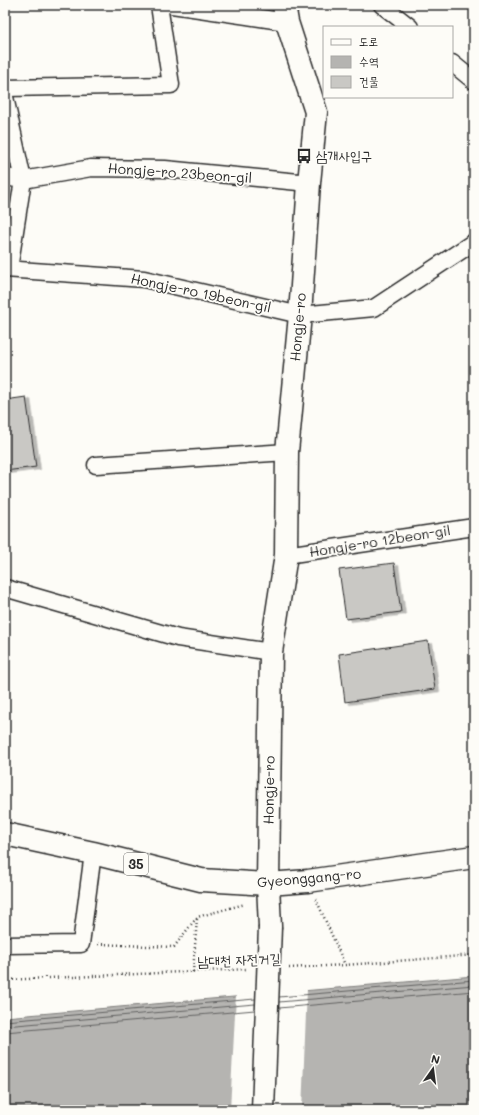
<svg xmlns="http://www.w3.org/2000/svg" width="479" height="1115" viewBox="0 0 479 1115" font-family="Mali,'Poor Story',sans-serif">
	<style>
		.water { fill: #b5b4b1; stroke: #7e7d7b }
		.pier { fill: #fdfcf7 }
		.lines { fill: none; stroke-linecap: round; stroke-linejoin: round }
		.shore { stroke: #626261; stroke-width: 1 }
		.building { fill: #c9c8c4; stroke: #2b2b2b; filter: url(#shadow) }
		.street-casing { stroke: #2b2b2b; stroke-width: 19 }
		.secondary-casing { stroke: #2b2b2b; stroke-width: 25 }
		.primary-casing { stroke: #2b2b2b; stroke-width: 25 }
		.path { stroke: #2b2b2b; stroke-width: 2.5; stroke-dasharray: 1 3; stroke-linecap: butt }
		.street { stroke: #fdfcf7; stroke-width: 16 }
		.secondary { stroke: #fdfcf7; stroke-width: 22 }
		.primary { stroke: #fdfcf7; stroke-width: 22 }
		.secondary-bridge-casing { stroke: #2b2b2b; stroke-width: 25; stroke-linecap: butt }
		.secondary-bridge { stroke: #fdfcf7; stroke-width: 22 }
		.labels { text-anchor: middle; stroke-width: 3.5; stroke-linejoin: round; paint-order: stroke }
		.shield { fill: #fdfcf7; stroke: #6a6a68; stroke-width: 1 }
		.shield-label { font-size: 13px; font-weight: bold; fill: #2b2b2b }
		.poi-label { font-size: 14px; fill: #2b2b2b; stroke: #fdfcf7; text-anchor: start }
		.street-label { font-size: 14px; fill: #2b2b2b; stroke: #fdfcf7 }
	</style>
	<defs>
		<filter id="shadow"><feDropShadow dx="4.5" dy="2.5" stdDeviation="0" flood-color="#0004"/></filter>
	</defs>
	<rect width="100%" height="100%" fill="#fdfcf7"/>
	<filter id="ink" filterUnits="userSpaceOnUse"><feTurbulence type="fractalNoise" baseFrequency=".025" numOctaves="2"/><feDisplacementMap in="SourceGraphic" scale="8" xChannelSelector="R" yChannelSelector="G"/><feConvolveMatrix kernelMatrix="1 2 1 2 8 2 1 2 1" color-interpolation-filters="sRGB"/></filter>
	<g filter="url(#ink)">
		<path class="water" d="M 474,976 L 474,1110 L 5,1110 L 5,1017 Z"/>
		<path class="pier" d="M 307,989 L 302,1110 L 230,1110 L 236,995 Z"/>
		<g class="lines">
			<g class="shore">
				<path d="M 279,997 L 474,980"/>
				<path d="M 279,1002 L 474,985"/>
				<path d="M 279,1008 L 474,991"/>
				<path d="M 5,1021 L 255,999"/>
				<path d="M 5,1026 L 255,1004"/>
				<path d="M 5,1032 L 255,1010"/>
			</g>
		</g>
		<g class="building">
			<path d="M 26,397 L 36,467 L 5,471 L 5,400 Z"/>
			<path d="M 394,563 L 401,612 L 346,619 L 339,570 Z"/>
			<path d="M 428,641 L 435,689 L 345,702 L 339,654 Z"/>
		</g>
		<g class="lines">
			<defs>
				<g id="street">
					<path d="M 172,5 L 287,22"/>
					<path d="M 382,5 L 410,27"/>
					<path d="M 452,63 L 474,81"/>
					<path d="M 5,88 L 171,85 L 159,5"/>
					<path d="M 5,97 L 23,180 L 9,269"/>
					<path d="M 5,177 L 23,180 L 91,168 L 165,169 L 309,183"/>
					<path d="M 5,269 L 144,279 L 300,315 L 374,308 L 474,242"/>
					<path d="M 96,465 L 287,452"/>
					<path d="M 286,555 L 474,527"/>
					<path d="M 5,588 L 178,638 L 271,652"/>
					<path d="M 5,945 L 81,944 L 93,853"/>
				</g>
				<path id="secondary" d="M 270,927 L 268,884 L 271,652 L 286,555 L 287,452 L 300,315 L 309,183 L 316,112 L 287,22 L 284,5"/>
				<path id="primary" d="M 5,834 L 93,853 L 201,880 L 268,884 L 308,881 L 474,857"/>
			</defs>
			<use href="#street" class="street-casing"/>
			<use href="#secondary" class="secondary-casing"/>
			<use href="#primary" class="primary-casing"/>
			<g class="path">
				<path d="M 316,899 L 345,965"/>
				<path d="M 98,944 L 174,947 L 197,917 L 245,904"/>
				<path d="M 289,968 L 345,965 L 474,955"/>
				<path d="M 193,972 L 197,919"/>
				<path d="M 5,980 L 248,969"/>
			</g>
			<use href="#street" class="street"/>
			<use href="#secondary" class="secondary"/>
			<use href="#primary" class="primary"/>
			<defs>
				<path id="secondary-bridge" d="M 263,1110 L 270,927"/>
			</defs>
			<use href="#secondary-bridge" class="secondary-bridge-casing"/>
			<use href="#secondary-bridge" class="secondary-bridge"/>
		</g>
	</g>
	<defs>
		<symbol id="bus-bare" viewBox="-9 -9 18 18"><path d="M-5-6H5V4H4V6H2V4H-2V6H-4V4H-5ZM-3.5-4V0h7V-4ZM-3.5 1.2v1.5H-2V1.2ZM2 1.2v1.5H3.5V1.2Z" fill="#2b2b2b" stroke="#fdfcf7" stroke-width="2.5" paint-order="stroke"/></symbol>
	</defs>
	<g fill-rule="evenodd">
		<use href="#bus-bare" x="293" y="145" width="22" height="22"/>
	</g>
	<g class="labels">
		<rect class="shield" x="124" y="853" width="24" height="22" rx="3"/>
		<g class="shield-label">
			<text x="136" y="869">35</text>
		</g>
		<g class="poi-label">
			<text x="316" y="161">삼개사입구</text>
		</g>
		<g class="street-label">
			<text transform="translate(180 173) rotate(4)" y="5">Hongje-ro 23beon-gil</text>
			<text transform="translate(201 293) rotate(12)" y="5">Hongje-ro 19beon-gil</text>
			<text transform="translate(298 327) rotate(-85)" y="5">Hongje-ro</text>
			<text transform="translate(380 541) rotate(-9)" y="5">Hongje-ro 12beon-gil</text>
			<text transform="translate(269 790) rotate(-89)" y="5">Hongje-ro</text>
			<text transform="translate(309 878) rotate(-5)" y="5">Gyeonggang-ro</text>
			<text transform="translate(239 960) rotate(-2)" y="5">남대천 자전거길</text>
		</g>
	</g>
	<rect width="479" height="1115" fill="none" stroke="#fdfcf7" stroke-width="20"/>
	<rect x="10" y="10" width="459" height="1095" fill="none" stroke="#2b2b2b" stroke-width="1.5" filter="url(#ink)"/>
	<rect x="323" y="26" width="130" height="72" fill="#fdfcf7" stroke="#a9a8a5"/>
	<rect x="331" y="39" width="20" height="6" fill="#fdfcf7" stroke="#a9a8a5"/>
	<text x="359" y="46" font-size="12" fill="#2b2b2b">도로</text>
	<rect x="331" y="56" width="20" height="12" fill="#b5b4b1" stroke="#a9a8a5"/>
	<text x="359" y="66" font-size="12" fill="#2b2b2b">수역</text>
	<rect x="331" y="76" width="20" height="12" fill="#c9c8c4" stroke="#a9a8a5"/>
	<text x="359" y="86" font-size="12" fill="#2b2b2b">건물</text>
	<g transform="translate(433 1069) rotate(14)" stroke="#fdfcf7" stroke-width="3" paint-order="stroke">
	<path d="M0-3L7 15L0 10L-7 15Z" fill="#2b2b2b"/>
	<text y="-6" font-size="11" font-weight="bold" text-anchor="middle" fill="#2b2b2b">N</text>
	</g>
</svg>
